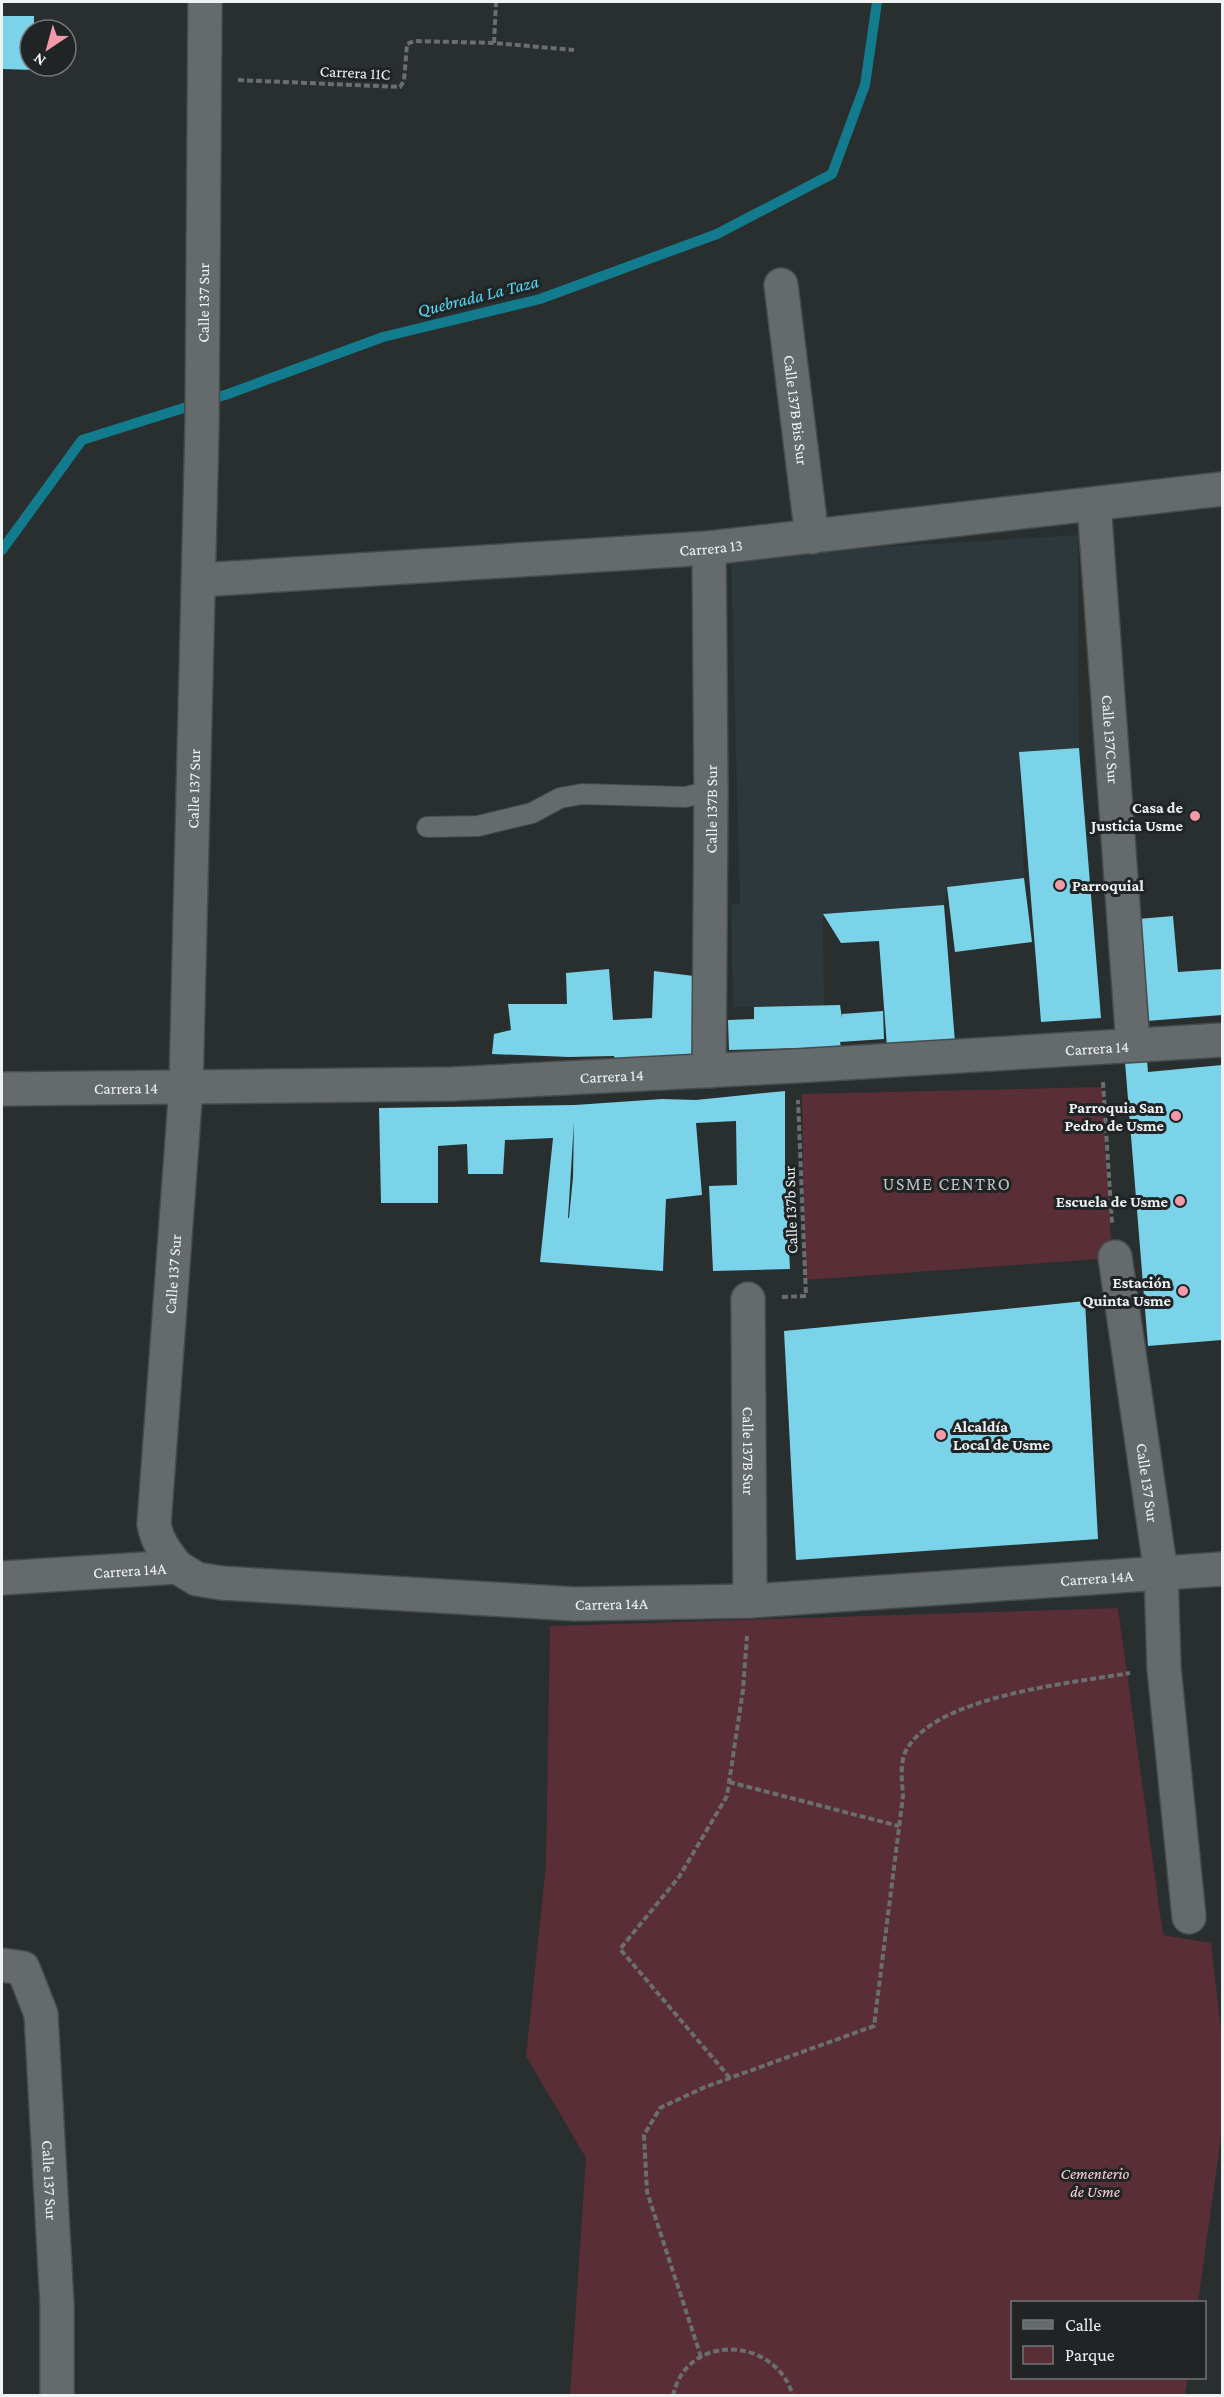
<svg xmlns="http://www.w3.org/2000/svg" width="1224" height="2397" viewBox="0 0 1224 2397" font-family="'Crimson Pro',serif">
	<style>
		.built { fill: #2c383b }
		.green { fill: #5a2e37 }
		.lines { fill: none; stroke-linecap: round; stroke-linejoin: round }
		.stream { stroke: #137b8e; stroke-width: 10 }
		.building { fill: #7ad3e8; fill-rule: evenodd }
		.lane-casing { stroke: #474b4c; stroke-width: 22 }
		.street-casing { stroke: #474b4c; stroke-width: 36 }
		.secondary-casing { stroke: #474b4c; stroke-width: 36 }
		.path { stroke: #6a6e6f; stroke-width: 4; stroke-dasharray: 6 3; stroke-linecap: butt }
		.lane { stroke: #656b6c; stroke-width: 20 }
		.street { stroke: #656b6c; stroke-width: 33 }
		.secondary { stroke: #656b6c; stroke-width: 33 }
		.poi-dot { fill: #f39aaa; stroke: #202425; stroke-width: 2 }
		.labels { text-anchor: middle; stroke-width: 6; stroke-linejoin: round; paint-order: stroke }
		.street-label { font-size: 16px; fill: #eef2f2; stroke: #202425 }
		.poi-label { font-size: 16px; font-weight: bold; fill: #eef2f2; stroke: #202425; text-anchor: end }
		.park-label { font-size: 16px; font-style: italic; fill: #fbd1d7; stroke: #202425 }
		.water-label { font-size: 18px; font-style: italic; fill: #55daf6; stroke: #202425 }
		.neighbourhood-label { font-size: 18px; letter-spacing: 1.5px; fill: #bec4c6; stroke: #202425 }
	</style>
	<rect width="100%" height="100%" fill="#292e2f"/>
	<path class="built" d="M 1078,535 L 1079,748 L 1019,752 L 1024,878 L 947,887 L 944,905 L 823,914 L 824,1005 L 733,1007 L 731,905 L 740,903 L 731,556 Z"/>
	<g class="green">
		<path d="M 1102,1087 L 1112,1258 L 805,1280 L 802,1094 Z"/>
		<path d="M 1118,1608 L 1163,1935 L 1211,1943 L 1222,2039 L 1222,2130 L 1198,2302 L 1012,2302 L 1012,2378 L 1188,2378 L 1185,2395 L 570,2395 L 586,2158 L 526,2056 L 546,1865 L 550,1626 Z"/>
	</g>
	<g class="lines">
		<path class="stream" d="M 2,550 L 82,440 L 228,394 L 383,337 L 540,299 L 717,234 L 832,174 L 865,85 L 877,2"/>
	</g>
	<g class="building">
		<path d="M 2,16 L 34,16 L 34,30 L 30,30 L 30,66 L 34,66 L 34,70 L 2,69 Z"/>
		<path d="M 1079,748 L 1101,1018 L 1041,1022 L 1019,752 Z"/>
		<path d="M 1024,878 L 1032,942 L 955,952 L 947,887 Z"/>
		<path d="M 944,905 L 955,1042 L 887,1047 L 879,941 L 841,943 L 823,914 Z"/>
		<path d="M 1173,916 L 1178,972 L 1222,969 L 1222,1015 L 1147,1021 L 1138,919 Z"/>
		<path d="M 609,969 L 613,1020 L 652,1018 L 654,971 L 694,976 L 693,1054 L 615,1063 L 614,1056 L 569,1057 L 492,1054 L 494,1034 L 511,1030 L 508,1004 L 567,1004 L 566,973 Z"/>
		<path d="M 840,1005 L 842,1018 L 842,1014 L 883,1011 L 884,1039 L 840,1042 L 841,1047 L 729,1050 L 728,1020 L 754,1019 L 754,1007 Z"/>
		<path d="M 1147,1060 L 1148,1072 L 1222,1065 L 1222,1340 L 1148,1346 L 1125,1062 Z"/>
		<path d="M 785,1091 L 785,1174 L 790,1269 L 713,1271 L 709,1186 L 737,1185 L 736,1121 L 696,1123 L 702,1195 L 666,1199 L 663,1271 L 540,1262 L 553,1138 L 505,1140 L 503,1174 L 468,1174 L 467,1144 L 438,1146 L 438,1203 L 381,1203 L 379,1108 L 575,1105 L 662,1099 L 696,1100 ZM 574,1122 L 573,1177 L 569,1218 L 568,1218 Z"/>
		<path d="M 1085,1301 L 1098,1539 L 796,1560 L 784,1331 Z"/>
	</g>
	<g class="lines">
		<defs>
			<path id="lane" d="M 427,827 L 478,826 L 532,813 L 560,798 L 582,794 L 685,797 L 711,791"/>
			<g id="street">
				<path id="s1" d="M 781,285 L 812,537"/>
				<path id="s2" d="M 1094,504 L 1133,1045"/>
				<path id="s3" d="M 199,580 L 709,548 L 1222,489"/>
				<path id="s4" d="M 709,1071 L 711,791 L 709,548"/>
				<path id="s5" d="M 1115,1257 L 1161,1573 L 1164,1668 L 1189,1917"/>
				<path id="s6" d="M 748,1299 L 750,1601"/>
				<path id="s7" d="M 177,1567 C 166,1553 157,1542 154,1524 L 186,1087 L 202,426 L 205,2"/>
				<path id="s8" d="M 2,1578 L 177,1567 L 197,1579 L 221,1583 L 575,1604 L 750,1601 L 1222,1569"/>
				<path id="s9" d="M 2,1965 L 23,1968 L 41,2014 L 57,2305 L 57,2396"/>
			</g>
			<g id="secondary">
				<path id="s10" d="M 2,1089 L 452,1084 L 796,1066 L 1222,1040"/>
			</g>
		</defs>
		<use href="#lane" class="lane-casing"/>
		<use href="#street" class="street-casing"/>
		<use href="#secondary" class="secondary-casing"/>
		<g class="path">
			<path d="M 494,43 L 496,2"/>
			<path d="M 238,80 L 400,87 L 404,81 L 407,44 L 414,41 L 494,43 L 574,50"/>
			<path d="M 1103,1082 L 1112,1224"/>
			<path d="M 782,1297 L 806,1296 L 798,1100"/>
			<path d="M 729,1782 L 899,1826"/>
			<path d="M 730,2078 L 620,1949 L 679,1877 L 727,1796 L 743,1690 L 747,1636"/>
			<path d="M 701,2357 L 647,2192 L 644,2135 L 660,2108 L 705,2087 L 874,2026 L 903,1796 C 902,1781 899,1760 908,1747 C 942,1695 1072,1683 1130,1673"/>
			<path d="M 673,2396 C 686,2332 776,2336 793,2396"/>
		</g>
		<use href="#lane" class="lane"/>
		<use href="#street" class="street"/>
		<use href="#secondary" class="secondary"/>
	</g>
	<g class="poi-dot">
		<circle cx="1195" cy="816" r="6"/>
		<circle cx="1060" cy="885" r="6"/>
		<circle cx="1176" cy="1116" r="6"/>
		<circle cx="1180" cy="1201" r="6"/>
		<circle cx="1183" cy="1291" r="6"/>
		<circle cx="941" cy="1435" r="6"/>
	</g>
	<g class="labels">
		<g class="street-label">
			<text transform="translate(355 72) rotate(3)" y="6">Carrera 11C</text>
			<text dy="6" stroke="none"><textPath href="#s7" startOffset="1272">Calle 137 Sur</textPath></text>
			<text dy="6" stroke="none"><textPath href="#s1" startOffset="126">Calle 137B Bis Sur</textPath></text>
			<text dy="6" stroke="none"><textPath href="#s3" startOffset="513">Carrera 13</textPath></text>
			<text dy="6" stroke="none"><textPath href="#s2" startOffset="236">Calle 137C Sur</textPath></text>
			<text dy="6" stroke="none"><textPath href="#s7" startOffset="786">Calle 137 Sur</textPath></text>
			<text dy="6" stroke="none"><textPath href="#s4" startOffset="262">Calle 137B Sur</textPath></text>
			<text dy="6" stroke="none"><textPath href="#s10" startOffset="1096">Carrera 14</textPath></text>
			<text dy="6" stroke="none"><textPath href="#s10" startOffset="610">Carrera 14</textPath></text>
			<text dy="6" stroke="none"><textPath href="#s10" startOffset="124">Carrera 14</textPath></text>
			<text transform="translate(790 1210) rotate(-92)" y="6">Calle 137b Sur</text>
			<text dy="6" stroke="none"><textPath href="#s7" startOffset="300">Calle 137 Sur</textPath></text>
			<text dy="6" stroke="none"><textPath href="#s6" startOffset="152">Calle 137B Sur</textPath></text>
			<text dy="6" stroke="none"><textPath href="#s5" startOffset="228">Calle 137 Sur</textPath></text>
			<text dy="6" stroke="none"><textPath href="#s8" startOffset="128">Carrera 14A</textPath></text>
			<text dy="6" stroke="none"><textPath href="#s8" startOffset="1100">Carrera 14A</textPath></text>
			<text dy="6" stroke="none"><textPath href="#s8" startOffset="614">Carrera 14A</textPath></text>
			<text dy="6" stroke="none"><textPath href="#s9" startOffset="237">Calle 137 Sur</textPath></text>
		</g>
		<g class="poi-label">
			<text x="1183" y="813">Casa de<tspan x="1183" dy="18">Justicia Usme</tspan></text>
			<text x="1072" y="891" text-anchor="start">Parroquial</text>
			<text x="1164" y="1113">Parroquia San<tspan x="1164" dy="18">Pedro de Usme</tspan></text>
			<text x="1168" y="1207">Escuela de Usme</text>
			<text x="1171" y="1288">Estación<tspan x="1171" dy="18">Quinta Usme</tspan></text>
			<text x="953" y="1432" text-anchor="start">Alcaldía<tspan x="953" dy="18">Local de Usme</tspan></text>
		</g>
		<g class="park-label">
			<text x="1095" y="2179">Cementerio<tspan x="1095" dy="18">de Usme</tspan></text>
		</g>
		<g class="water-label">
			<text transform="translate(478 296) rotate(-14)" y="6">Quebrada La Taza</text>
		</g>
		<g class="neighbourhood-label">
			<text x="947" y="1190">USME CENTRO</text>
		</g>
	</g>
	<rect width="1224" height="2397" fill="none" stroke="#eef2f2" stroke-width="6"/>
	<rect x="1011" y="2301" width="195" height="78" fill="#202425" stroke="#727677" stroke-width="1.5"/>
	<rect x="1023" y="2320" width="30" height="9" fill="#656b6c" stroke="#727677" stroke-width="1.5"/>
	<text x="1065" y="2331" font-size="18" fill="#eef2f2">Calle</text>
	<rect x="1023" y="2346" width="30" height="18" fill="#5a2e37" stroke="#727677" stroke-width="1.5"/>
	<text x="1065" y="2361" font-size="18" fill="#eef2f2">Parque</text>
	<g transform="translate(48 48) rotate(216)"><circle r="28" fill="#202425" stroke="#727677" stroke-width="1.5"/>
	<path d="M0-4.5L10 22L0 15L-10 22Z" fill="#f39aaa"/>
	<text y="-9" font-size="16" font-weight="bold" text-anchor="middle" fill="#eef2f2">N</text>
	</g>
</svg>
